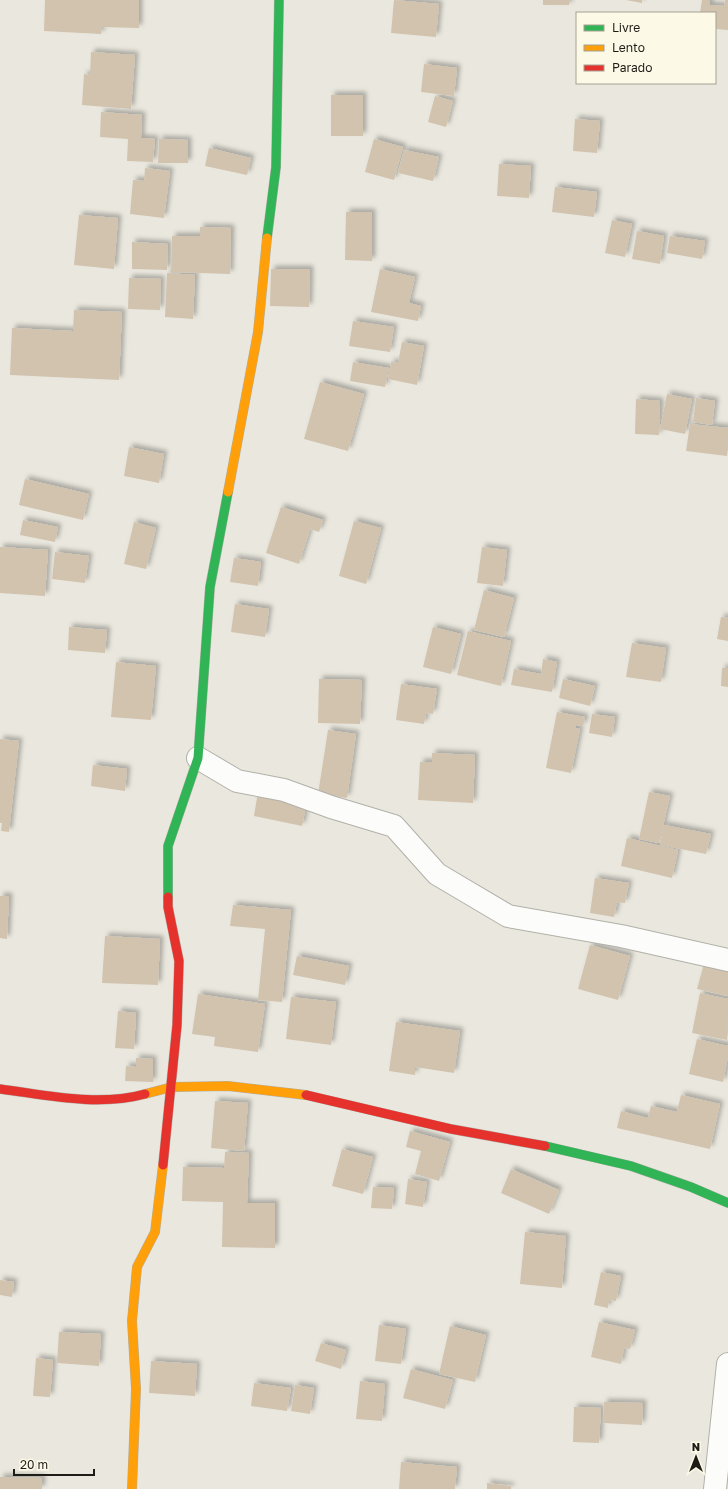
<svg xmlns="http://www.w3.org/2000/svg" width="728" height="1489" viewBox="0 0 728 1489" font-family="'Golos Text',sans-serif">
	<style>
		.building { fill: #d2c3af; filter: url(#shadow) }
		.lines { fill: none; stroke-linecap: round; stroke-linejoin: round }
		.street-casing { stroke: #b1b0a9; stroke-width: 24 }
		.fast-casing { stroke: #b1b0a9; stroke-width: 10 }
		.slow-casing { stroke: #b1b0a9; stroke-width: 10 }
		.jam-casing { stroke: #b1b0a9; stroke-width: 10 }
		.street { stroke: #fcfcfa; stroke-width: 22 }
		.fast { stroke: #30b455; stroke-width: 9 }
		.slow { stroke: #ff9f0a; stroke-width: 9 }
		.jam { stroke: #e5322d; stroke-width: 9 }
	</style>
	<defs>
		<filter id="shadow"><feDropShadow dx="3.5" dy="-3.5" stdDeviation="2" flood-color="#0004"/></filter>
	</defs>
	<rect width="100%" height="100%" fill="#eae8de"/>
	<g class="building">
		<path d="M 45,0 L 139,0 L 139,28 L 102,27 L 101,34 L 44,31 Z"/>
		<path d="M 394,0 L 439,4 L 436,37 L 391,33 Z"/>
		<path d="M 543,0 L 570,0 L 569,5 L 543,5 Z"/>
		<path d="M 626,0 L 642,0 L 642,3 Z"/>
		<path d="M 702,0 L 710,0 L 710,5 L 724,6 L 725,0 L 728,0 L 728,30 L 715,29 L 715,13 L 700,13 Z"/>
		<path d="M 91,52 L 135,55 L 131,109 L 82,105 L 84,74 L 90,75 Z"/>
		<path d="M 424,64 L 457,68 L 454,96 L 421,92 Z"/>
		<rect x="331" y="95" width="32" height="41"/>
		<path d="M 435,96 L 453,101 L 446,127 L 428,122 Z"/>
		<path d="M 101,112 L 142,115 L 141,138 L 155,139 L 153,162 L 127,161 L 128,139 L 100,137 Z"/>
		<path d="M 575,119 L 600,121 L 597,153 L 573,151 Z"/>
		<path d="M 159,139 L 188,140 L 188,163 L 158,163 Z"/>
		<path d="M 374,139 L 403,147 L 394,180 L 365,172 Z"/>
		<path d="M 209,148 L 251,158 L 247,175 L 205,166 Z"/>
		<path d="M 404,150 L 439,157 L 433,181 L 398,173 Z"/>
		<path d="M 499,164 L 531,166 L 529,198 L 497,196 Z"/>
		<path d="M 145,168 L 170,171 L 164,218 L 130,214 L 133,180 L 144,181 Z"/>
		<path d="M 555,187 L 597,192 L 594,217 L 552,212 Z"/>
		<path d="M 346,212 L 372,212 L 372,261 L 345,260 Z"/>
		<path d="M 79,215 L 118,218 L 114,269 L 74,265 Z"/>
		<path d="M 612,220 L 632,224 L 625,257 L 605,253 Z"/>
		<path d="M 200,227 L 231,228 L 230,274 L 171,272 L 172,236 L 200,236 Z"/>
		<path d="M 637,231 L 664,236 L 660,264 L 632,259 Z"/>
		<path d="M 670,236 L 705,241 L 702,259 L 667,253 Z"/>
		<path d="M 132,242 L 168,244 L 167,270 L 132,269 Z"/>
		<path d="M 271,269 L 310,269 L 309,307 L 270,306 Z"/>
		<path d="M 380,269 L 415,277 L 409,303 L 421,306 L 418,321 L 371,312 Z"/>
		<path d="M 167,273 L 195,275 L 193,319 L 165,317 Z"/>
		<path d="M 129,278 L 161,279 L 160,310 L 128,309 Z"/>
		<path d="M 74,310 L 122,312 L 119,380 L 10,375 L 12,328 L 73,331 Z"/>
		<path d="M 353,321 L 394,327 L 390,352 L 349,346 Z"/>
		<path d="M 402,342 L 424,346 L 417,385 L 388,379 L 391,362 L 398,363 Z"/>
		<path d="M 353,362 L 389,368 L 385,387 L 350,381 Z"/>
		<path d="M 320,382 L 364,394 L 348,451 L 304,439 Z"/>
		<path d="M 667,394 L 692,399 L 685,434 L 660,429 Z"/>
		<path d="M 696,398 L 715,401 L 712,425 L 693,422 Z"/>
		<path d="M 636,399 L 660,401 L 659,435 L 635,434 Z"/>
		<path d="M 690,424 L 728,428 L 727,456 L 686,451 Z"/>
		<path d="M 129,447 L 164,454 L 159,483 L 124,476 Z"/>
		<path d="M 25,479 L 89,494 L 83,520 L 19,505 Z"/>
		<path d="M 281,507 L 323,520 L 319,532 L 310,529 L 299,564 L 266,553 Z"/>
		<path d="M 23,520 L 58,527 L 55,542 L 20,535 Z"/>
		<path d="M 354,521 L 381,528 L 366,584 L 339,576 Z"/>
		<path d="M 134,522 L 156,528 L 146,569 L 124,564 Z"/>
		<path d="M 0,547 L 48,550 L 45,596 L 0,593 Z"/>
		<path d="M 482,547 L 507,550 L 503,586 L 477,583 Z"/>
		<path d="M 55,552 L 89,556 L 85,583 L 52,579 Z"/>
		<path d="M 234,558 L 261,562 L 258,586 L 230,582 Z"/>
		<path d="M 484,590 L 514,598 L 504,637 L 474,630 Z"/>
		<path d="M 235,604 L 269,609 L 265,637 L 231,632 Z"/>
		<path d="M 721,617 L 728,618 L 728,641 L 717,639 Z"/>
		<path d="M 69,627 L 107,630 L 105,653 L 68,650 Z"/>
		<path d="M 433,627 L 461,634 L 451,674 L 423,667 Z"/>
		<path d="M 468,631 L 511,641 L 501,686 L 457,675 Z"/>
		<path d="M 632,643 L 666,648 L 661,682 L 626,677 Z"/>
		<path d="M 543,659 L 557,662 L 552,692 L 511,685 L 514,669 L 541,674 Z"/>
		<path d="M 116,662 L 156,666 L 151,720 L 111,717 Z"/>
		<path d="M 722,668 L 728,668 L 728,687 L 721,686 Z"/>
		<path d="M 319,679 L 362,680 L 360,724 L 318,723 Z"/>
		<path d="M 563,679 L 595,686 L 590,706 L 559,698 Z"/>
		<path d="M 401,684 L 437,689 L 433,714 L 426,713 L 424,724 L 396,720 Z"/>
		<path d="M 557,712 L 585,717 L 583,726 L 576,725 L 576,728 L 580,729 L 571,773 L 546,768 Z"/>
		<path d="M 592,714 L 615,717 L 612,737 L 589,733 Z"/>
		<path d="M 328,730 L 356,734 L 347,798 L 318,794 Z"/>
		<path d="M 0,739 L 19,741 L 9,832 L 1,831 L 2,823 L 0,823 Z"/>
		<path d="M 432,753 L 475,755 L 473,803 L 418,800 L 420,762 L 432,762 Z"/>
		<path d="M 93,765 L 127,769 L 125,791 L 91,786 Z"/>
		<path d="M 258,792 L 307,801 L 302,826 L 254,816 Z"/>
		<path d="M 649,792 L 670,796 L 659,843 L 639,839 Z"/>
		<path d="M 664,825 L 711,834 L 706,854 L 660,845 Z"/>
		<path d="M 627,838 L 678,850 L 672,878 L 621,866 Z"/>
		<path d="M 595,878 L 629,883 L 625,903 L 617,902 L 614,917 L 590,913 Z"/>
		<path d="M 0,896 L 9,896 L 7,939 L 0,938 Z"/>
		<path d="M 233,905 L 291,910 L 282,1002 L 258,1000 L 265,929 L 230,926 Z"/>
		<path d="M 105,936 L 160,939 L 158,985 L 102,983 Z"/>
		<path d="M 590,945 L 630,956 L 618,1000 L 578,989 Z"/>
		<path d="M 297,956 L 349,966 L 345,985 L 293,975 Z"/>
		<path d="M 704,964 L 728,970 L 728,996 L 697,989 Z"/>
		<path d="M 700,993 L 728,999 L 727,1040 L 692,1033 Z"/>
		<path d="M 198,994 L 265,1004 L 258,1052 L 214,1046 L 215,1037 L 192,1034 Z"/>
		<path d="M 291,997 L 336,1002 L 331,1045 L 286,1039 Z"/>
		<path d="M 118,1011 L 136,1013 L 134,1049 L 115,1048 Z"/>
		<path d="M 396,1022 L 460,1031 L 454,1073 L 415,1067 L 415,1075 L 389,1071 Z"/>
		<path d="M 697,1039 L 728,1046 L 728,1056 L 723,1082 L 689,1074 Z"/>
		<path d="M 136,1058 L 153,1059 L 153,1082 L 125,1081 L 126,1066 L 136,1067 Z"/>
		<path d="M 681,1095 L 720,1104 L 710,1149 L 617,1128 L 621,1111 L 648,1118 L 651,1106 L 677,1112 Z"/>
		<path d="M 215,1101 L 248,1103 L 244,1151 L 211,1148 Z"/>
		<path d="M 410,1131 L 450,1142 L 439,1181 L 415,1174 L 421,1151 L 406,1147 Z"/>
		<path d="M 342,1149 L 373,1157 L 363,1194 L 332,1186 Z"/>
		<path d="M 225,1152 L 249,1153 L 247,1203 L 275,1203 L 275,1248 L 222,1247 L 223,1202 L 182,1201 L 183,1167 L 224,1168 Z"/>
		<path d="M 511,1169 L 559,1190 L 549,1214 L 501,1193 Z"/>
		<path d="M 408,1179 L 427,1182 L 423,1207 L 405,1204 Z"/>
		<path d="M 373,1187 L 394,1188 L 392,1209 L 371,1208 Z"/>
		<path d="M 525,1232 L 566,1236 L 562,1288 L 520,1284 Z"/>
		<path d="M 601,1272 L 621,1276 L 616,1301 L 609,1300 L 608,1308 L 594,1305 Z"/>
		<path d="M 0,1280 L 14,1282 L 12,1297 L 0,1295 Z"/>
		<path d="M 599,1322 L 635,1330 L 630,1349 L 624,1348 L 621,1364 L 591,1357 Z"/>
		<path d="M 379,1325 L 406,1329 L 401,1364 L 375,1361 Z"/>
		<path d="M 450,1326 L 486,1335 L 475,1382 L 439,1374 Z"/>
		<path d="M 59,1332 L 101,1334 L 99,1366 L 57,1363 Z"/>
		<path d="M 321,1343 L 346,1350 L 341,1369 L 315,1361 Z"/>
		<path d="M 36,1358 L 53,1360 L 50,1397 L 33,1396 Z"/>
		<path d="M 151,1361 L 197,1364 L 195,1396 L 149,1393 Z"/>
		<path d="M 411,1369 L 453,1380 L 445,1409 L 403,1398 Z"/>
		<path d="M 360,1381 L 385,1384 L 382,1421 L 356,1419 Z"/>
		<path d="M 254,1383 L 291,1388 L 287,1411 L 251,1406 Z"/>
		<path d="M 295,1385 L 314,1388 L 310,1414 L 291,1411 Z"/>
		<path d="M 604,1402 L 643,1403 L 642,1425 L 603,1423 Z"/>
		<path d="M 574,1407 L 601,1408 L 599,1443 L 573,1442 Z"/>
		<path d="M 401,1462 L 457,1467 L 455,1489 L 399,1489 Z"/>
		<path d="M 0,1477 L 42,1478 L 42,1489 L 0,1489 Z"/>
		<path d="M 487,1483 L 511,1486 L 511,1489 L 487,1489 Z"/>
	</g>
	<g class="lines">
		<defs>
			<g id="street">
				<path d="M 198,758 L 237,781 L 284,790 L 331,807 L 394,826 L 437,874 L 508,916 L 621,936 L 728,960"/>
				<path d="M 715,1489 L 728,1364"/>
			</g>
			<g id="fast">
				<path d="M 267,238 L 276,167 L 279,0"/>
				<path d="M 168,897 L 168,846 L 198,758 L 210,587 L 228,492"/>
				<path d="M 545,1146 L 631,1166 L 691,1187 L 728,1203"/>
			</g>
			<g id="slow">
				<path d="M 228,492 L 258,332 L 267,238"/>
				<path d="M 145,1094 L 172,1087 L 228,1086 L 306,1095"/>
				<path d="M 132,1489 L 136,1389 L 132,1321 L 137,1267 L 155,1232 L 163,1165"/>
			</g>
			<g id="jam">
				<path d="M 0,1089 C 47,1095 98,1107 145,1094"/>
				<path d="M 306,1095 L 451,1129 L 545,1146"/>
				<path d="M 163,1165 L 177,1025 L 179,961 L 168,907 L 168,897"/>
			</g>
		</defs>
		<use href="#street" class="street-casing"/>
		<use href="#fast" class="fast-casing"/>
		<use href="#slow" class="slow-casing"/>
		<use href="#jam" class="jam-casing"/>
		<use href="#street" class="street"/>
		<use href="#fast" class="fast"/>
		<use href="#slow" class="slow"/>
		<use href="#jam" class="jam"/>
	</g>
	<rect x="576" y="12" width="140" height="72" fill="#fcf9e7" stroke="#a3a193"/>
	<rect x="584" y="25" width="20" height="6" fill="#30b455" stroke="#a3a193"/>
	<text x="612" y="32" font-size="12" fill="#1d1c16">Livre</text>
	<rect x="584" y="45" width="20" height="6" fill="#ff9f0a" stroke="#a3a193"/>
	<text x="612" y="52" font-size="12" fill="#1d1c16">Lento</text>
	<rect x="584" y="65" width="20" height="6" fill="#e5322d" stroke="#a3a193"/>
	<text x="612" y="72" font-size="12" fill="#1d1c16">Parado</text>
	<g transform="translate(696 1457)" stroke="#fcf9e7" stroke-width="3" paint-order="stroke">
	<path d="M0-3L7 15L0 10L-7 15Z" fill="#1d1c16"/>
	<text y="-6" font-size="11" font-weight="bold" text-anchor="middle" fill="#1d1c16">N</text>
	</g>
	<path d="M14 1469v6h80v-6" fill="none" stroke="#1d1c16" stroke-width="2"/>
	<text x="20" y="1469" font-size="12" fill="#1d1c16" stroke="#fcf9e7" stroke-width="3" paint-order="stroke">20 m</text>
</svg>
